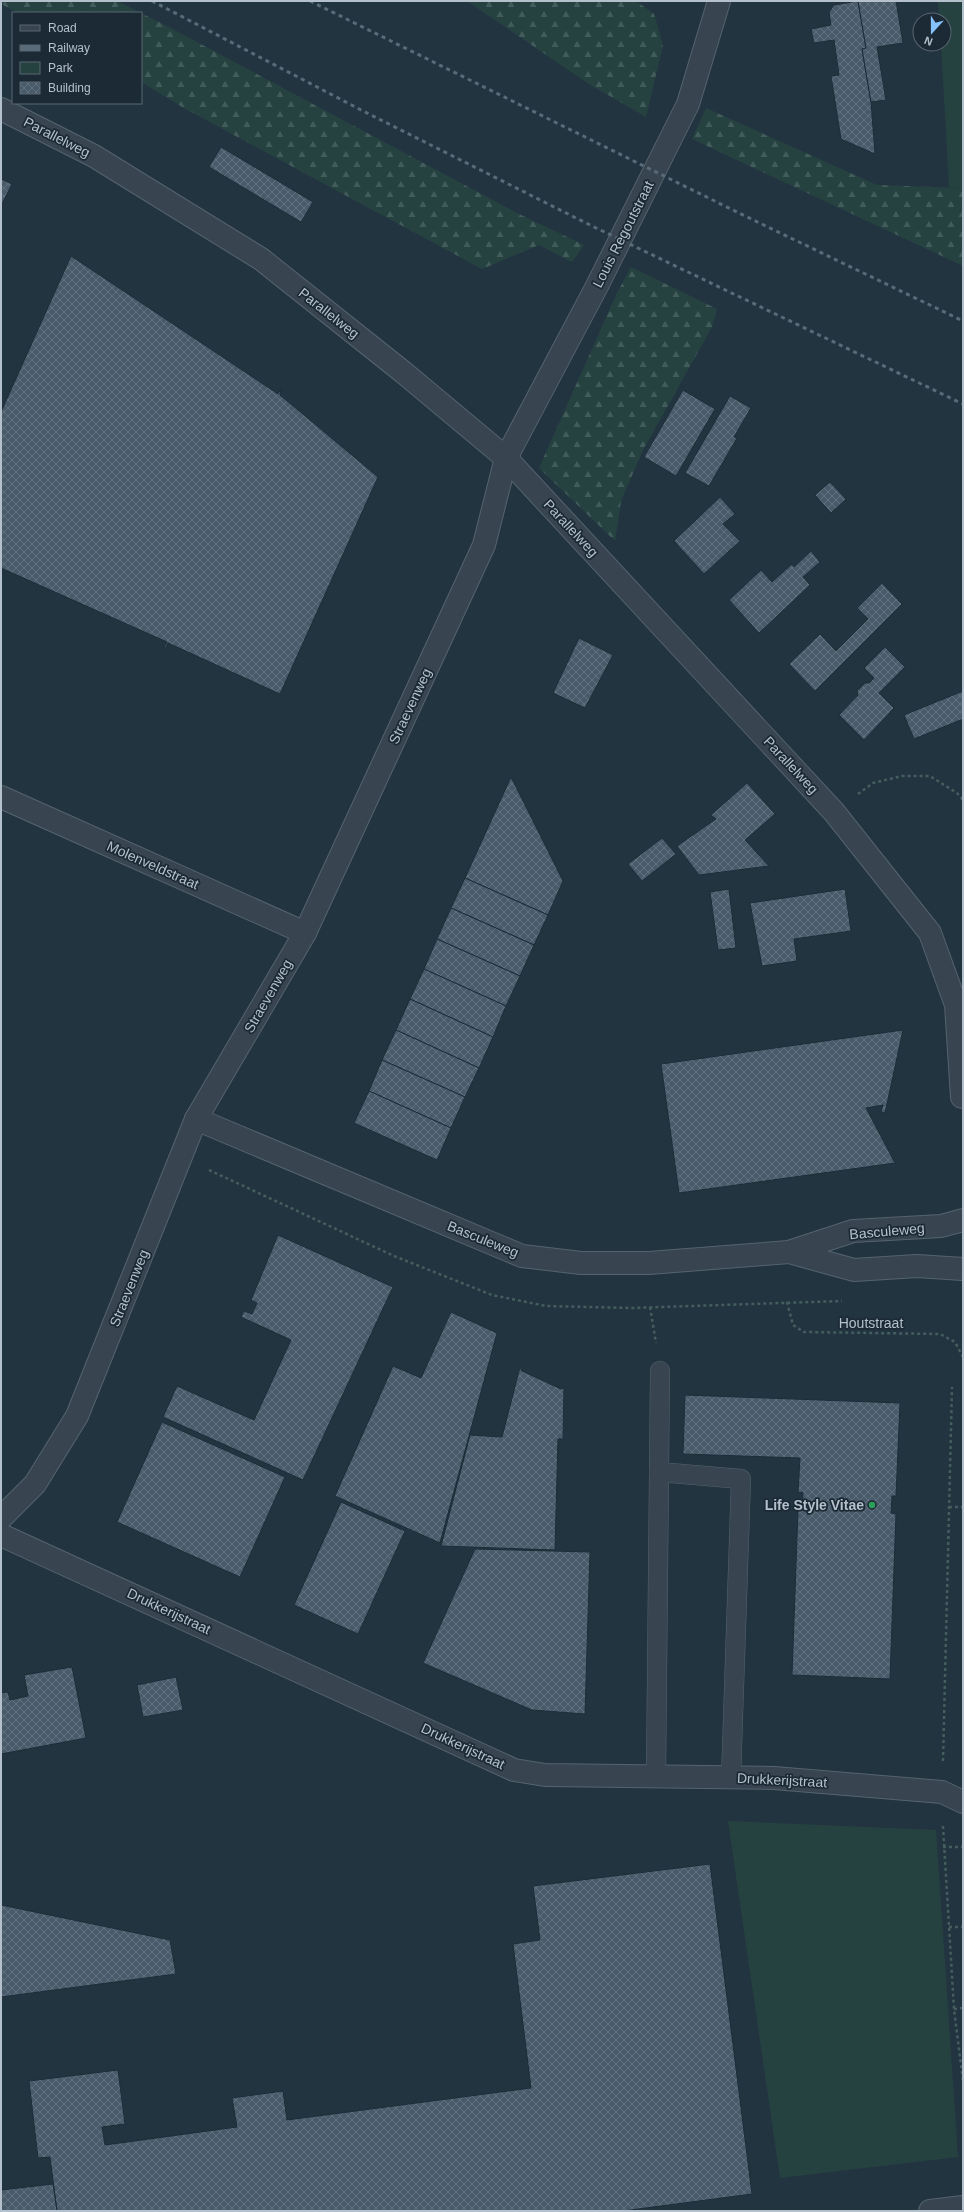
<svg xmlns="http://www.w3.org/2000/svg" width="964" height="2212" viewBox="0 0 964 2212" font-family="Arial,sans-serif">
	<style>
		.green { fill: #254241 }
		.forest { fill: url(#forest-firs) }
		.building { fill: url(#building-cross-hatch); stroke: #1e2c38 }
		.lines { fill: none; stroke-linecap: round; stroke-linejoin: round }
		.service-casing { stroke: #55636e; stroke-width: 20 }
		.minor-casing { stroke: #55636e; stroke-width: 24 }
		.path { stroke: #435e5d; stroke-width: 2.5; stroke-dasharray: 3 3; stroke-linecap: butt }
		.service { stroke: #384550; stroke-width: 19 }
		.minor { stroke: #384550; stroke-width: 22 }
		.rail { stroke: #596a78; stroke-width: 3; stroke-dasharray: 4 4; stroke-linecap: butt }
		.leisure-dot { fill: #2e9e5b; stroke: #1c2a36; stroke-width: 1.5 }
		.labels { text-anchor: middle; stroke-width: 3.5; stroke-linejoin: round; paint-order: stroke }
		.street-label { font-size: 14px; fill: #b4c0cb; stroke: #1c2a36 }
		.poi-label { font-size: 14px; font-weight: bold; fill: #b4c0cb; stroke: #1c2a36; text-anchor: end }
	</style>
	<defs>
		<pattern id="forest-firs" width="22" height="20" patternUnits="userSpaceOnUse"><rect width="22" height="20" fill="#254241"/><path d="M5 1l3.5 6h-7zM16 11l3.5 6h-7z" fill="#425c5b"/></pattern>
		<pattern id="building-cross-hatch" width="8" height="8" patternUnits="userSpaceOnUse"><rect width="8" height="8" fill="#495b6a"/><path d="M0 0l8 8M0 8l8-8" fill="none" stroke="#61717e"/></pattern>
	</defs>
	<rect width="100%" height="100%" fill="#233441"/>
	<g class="green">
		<path d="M 938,1 L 963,1 L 963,188 L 949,187 L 941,44 L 944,44 L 944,20 L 939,20 Z"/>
		<path d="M 728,1821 L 936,1830 L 958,2157 L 780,2178 Z"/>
	</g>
	<g class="forest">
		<path d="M 1,1 L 117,1 L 165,25 L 517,213 L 584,245 L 572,262 L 539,245 L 482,269 L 182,107 L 141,82 L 141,13 L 18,13 L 1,4 Z"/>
		<path d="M 467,1 L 636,1 L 654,14 L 663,45 L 646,117 L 589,84 Z"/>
		<path d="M 706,108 L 877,185 L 963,188 L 963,266 L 692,139 Z"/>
		<path d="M 631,267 L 717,309 L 712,327 L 643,450 L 621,501 L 615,541 L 539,468 L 617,293 Z"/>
	</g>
	<g class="building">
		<path d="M 858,1 L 866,48 L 862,49 L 871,102 L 875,154 L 841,139 L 831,76 L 839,75 L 834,40 L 814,43 L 811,29 L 831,25 L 829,12 L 834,5 Z"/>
		<path d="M 858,1 L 896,1 L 903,43 L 877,47 L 886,100 L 871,102 L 862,49 L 866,48 Z"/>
		<path d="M 221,147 L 313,202 L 301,222 L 209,167 Z"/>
		<path d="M 1,179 L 12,184 L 1,206 Z"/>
		<path d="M 71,256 L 278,394 L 281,389 L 280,395 L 378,477 L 280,694 L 168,643 L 166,648 L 164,648 L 167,642 L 1,568 L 1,412 Z"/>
		<path d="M 683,390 L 715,409 L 676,476 L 644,457 Z"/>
		<path d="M 730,396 L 751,408 L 734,437 L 737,438 L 709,486 L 685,473 Z"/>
		<path d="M 830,482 L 846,499 L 831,513 L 815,495 Z"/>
		<path d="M 720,497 L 735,514 L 723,524 L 740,541 L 704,574 L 674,541 Z"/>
		<path d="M 811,551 L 820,562 L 803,577 L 810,585 L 759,633 L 729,600 L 761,570 L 772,582 L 792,564 L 794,567 Z"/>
		<path d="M 882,583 L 902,604 L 815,691 L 789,664 L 820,634 L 836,651 L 868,619 L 857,608 Z"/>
		<path d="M 579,638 L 613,655 L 585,708 L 553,693 Z"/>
		<path d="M 885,647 L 905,667 L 879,693 L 894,708 L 864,740 L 839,715 L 858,695 L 857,691 L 865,683 L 869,683 L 874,678 L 864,668 Z"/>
		<path d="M 963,691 L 963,719 L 914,739 L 904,715 Z"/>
		<path d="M 511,777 L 563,881 L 548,915 L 465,878 Z"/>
		<path d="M 747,783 L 775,814 L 745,840 L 769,866 L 699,875 L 677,846 L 716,819 L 711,815 Z"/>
		<path d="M 662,838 L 676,854 L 642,881 L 628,864 Z"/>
		<path d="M 465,878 L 548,915 L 534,945 L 451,908 Z"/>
		<path d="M 729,889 L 736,948 L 718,950 L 710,892 Z"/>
		<path d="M 845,889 L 851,931 L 794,939 L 797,961 L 762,966 L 750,903 Z"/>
		<path d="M 451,908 L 534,945 L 520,976 L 437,939 Z"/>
		<path d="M 437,939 L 520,976 L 506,1006 L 424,969 Z"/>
		<path d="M 424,969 L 506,1006 L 493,1037 L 410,999 Z"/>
		<path d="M 410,999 L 493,1037 L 479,1068 L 396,1030 Z"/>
		<path d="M 396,1030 L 479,1068 L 465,1097 L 382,1060 Z"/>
		<path d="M 903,1030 L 885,1113 L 881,1112 L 883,1105 L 866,1108 L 895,1163 L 679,1193 L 661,1064 Z"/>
		<path d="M 382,1060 L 465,1097 L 451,1128 L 369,1091 Z"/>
		<path d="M 369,1091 L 451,1128 L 437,1160 L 354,1123 Z"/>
		<path d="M 278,1235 L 393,1287 L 303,1480 L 163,1417 L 177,1386 L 254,1420 L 291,1340 L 241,1317 L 244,1311 L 252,1314 L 257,1303 L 251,1300 Z"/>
		<path d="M 451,1312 L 497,1333 L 440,1543 L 335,1496 L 393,1366 L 421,1378 Z"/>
		<path d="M 520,1367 L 522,1371 L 561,1389 L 564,1388 L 563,1439 L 558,1439 L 555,1550 L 441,1546 L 470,1435 L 502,1437 Z"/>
		<path d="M 685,1395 L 900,1403 L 896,1496 L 892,1496 L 891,1513 L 896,1514 L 890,1679 L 792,1675 L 798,1510 L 802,1510 L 803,1492 L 798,1493 L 800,1458 L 683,1454 Z"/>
		<path d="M 162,1422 L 285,1477 L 240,1577 L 117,1522 Z"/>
		<path d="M 341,1502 L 405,1531 L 358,1634 L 294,1605 Z"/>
		<path d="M 475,1549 L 590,1552 L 585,1714 L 532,1710 L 423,1663 Z"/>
		<path d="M 72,1667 L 86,1738 L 1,1754 L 1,1693 L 8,1692 L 10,1700 L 28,1696 L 24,1675 Z"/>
		<path d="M 176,1677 L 183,1710 L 143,1717 L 137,1685 Z"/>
		<path d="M 710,1864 L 752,2194 L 623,2211 L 57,2211 L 50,2157 L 38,2158 L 29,2081 L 118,2070 L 125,2124 L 102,2127 L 105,2145 L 237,2127 L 232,2098 L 283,2091 L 287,2120 L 531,2088 L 513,1944 L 540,1940 L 533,1886 Z"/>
		<path d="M 1,1905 L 170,1940 L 176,1974 L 1,1997 Z"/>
		<path d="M 53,2184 L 57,2211 L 1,2211 L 1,2190 Z"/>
	</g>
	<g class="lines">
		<defs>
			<g id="service">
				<path d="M 659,1472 L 741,1479 L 731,1778"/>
				<path d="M 656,1777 L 660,1371"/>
			</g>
			<g id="minor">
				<path d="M 1,109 L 94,156 L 261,259 L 403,372 L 506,458 L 834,812 L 930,933 L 956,1005 L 962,1097"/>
				<path d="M 1,797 L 305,933"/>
				<path d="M 196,1119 L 522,1256 L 581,1263 L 649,1263 L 789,1252 L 853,1231 L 941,1226 L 963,1220"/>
				<path d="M 789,1252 L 854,1270 L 917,1266 L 963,1269"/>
				<path d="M 1,1518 L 35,1484 L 77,1416 L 196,1119 L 305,933 L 484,545 L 506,458 L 597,286 L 688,104 L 719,1"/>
				<path d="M 1,1535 L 514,1770 L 545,1775 L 774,1778 L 942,1792 L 963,1802"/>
				<path d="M 930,2211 L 963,2207"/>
			</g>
		</defs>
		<use href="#service" class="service-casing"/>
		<use href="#minor" class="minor-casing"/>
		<g class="path">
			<path d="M 858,794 L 873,783 L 902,776 L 930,776 L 957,793 L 963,800"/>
			<path d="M 209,1170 L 394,1256 L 492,1295 L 546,1306 L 632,1308 L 842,1301"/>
			<path d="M 787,1302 L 793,1325 L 804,1332 L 940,1334 L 955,1342 L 963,1357"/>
			<path d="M 650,1307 L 656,1343"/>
			<path d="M 949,1507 L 963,1507"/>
			<path d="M 943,1761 L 952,1387"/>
			<path d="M 943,1826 L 954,2009 L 963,2081"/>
			<path d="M 943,1847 L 963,1847"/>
			<path d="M 949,1927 L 963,1927"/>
			<path d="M 954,2009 L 963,2008"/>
		</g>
		<use href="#service" class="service"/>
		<use href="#minor" class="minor"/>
		<g class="rail">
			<path d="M 152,1 L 365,112 L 592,226 L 963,404"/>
			<path d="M 310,1 L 745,216 L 963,321"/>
		</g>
	</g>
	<circle class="leisure-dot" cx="872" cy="1505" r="4"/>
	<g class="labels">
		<g class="street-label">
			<text transform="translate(57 137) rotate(27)" y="5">Parallelweg</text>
			<text transform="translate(623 234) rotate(-63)" y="5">Louis Regoutstraat</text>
			<text transform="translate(329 313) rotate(38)" y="5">Parallelweg</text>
			<text transform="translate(571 528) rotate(47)" y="5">Parallelweg</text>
			<text transform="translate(410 706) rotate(-65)" y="5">Straevenweg</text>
			<text transform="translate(791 765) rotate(47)" y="5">Parallelweg</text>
			<text transform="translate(153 865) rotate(24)" y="5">Molenveldstraat</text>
			<text transform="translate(268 996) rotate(-60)" y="5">Straevenweg</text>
			<text transform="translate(887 1231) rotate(-5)" y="5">Basculeweg</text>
			<text transform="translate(483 1239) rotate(22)" y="5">Basculeweg</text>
			<text transform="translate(129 1288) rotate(-68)" y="5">Straevenweg</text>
			<text x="871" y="1328">Houtstraat</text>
			<text transform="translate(169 1611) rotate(25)" y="5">Drukkerijstraat</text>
			<text transform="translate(463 1746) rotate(25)" y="5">Drukkerijstraat</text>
			<text transform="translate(782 1780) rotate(3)" y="5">Drukkerijstraat</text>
		</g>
		<g class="poi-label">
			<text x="864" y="1510">Life Style Vitae</text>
		</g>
	</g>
	<rect width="964" height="2212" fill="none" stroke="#b4c0cb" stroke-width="4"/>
	<rect x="12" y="12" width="130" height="92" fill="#1c2a36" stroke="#596672"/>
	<rect x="20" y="25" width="20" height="6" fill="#384550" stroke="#596672"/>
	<text x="48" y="32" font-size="12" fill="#b4c0cb">Road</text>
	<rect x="20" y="45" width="20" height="6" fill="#596a78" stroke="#596672"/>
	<text x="48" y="52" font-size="12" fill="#b4c0cb">Railway</text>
	<rect x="20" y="62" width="20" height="12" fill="#254241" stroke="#596672"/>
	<text x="48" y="72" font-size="12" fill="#b4c0cb">Park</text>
	<rect x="20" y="82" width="20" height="12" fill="url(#building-cross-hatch)" stroke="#596672"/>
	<text x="48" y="92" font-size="12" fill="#b4c0cb">Building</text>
	<g transform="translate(932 32) rotate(201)"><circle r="19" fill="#1c2a36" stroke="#596672"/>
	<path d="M0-3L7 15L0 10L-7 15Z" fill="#86c3fe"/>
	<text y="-6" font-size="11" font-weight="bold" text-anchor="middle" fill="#b4c0cb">N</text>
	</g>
</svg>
